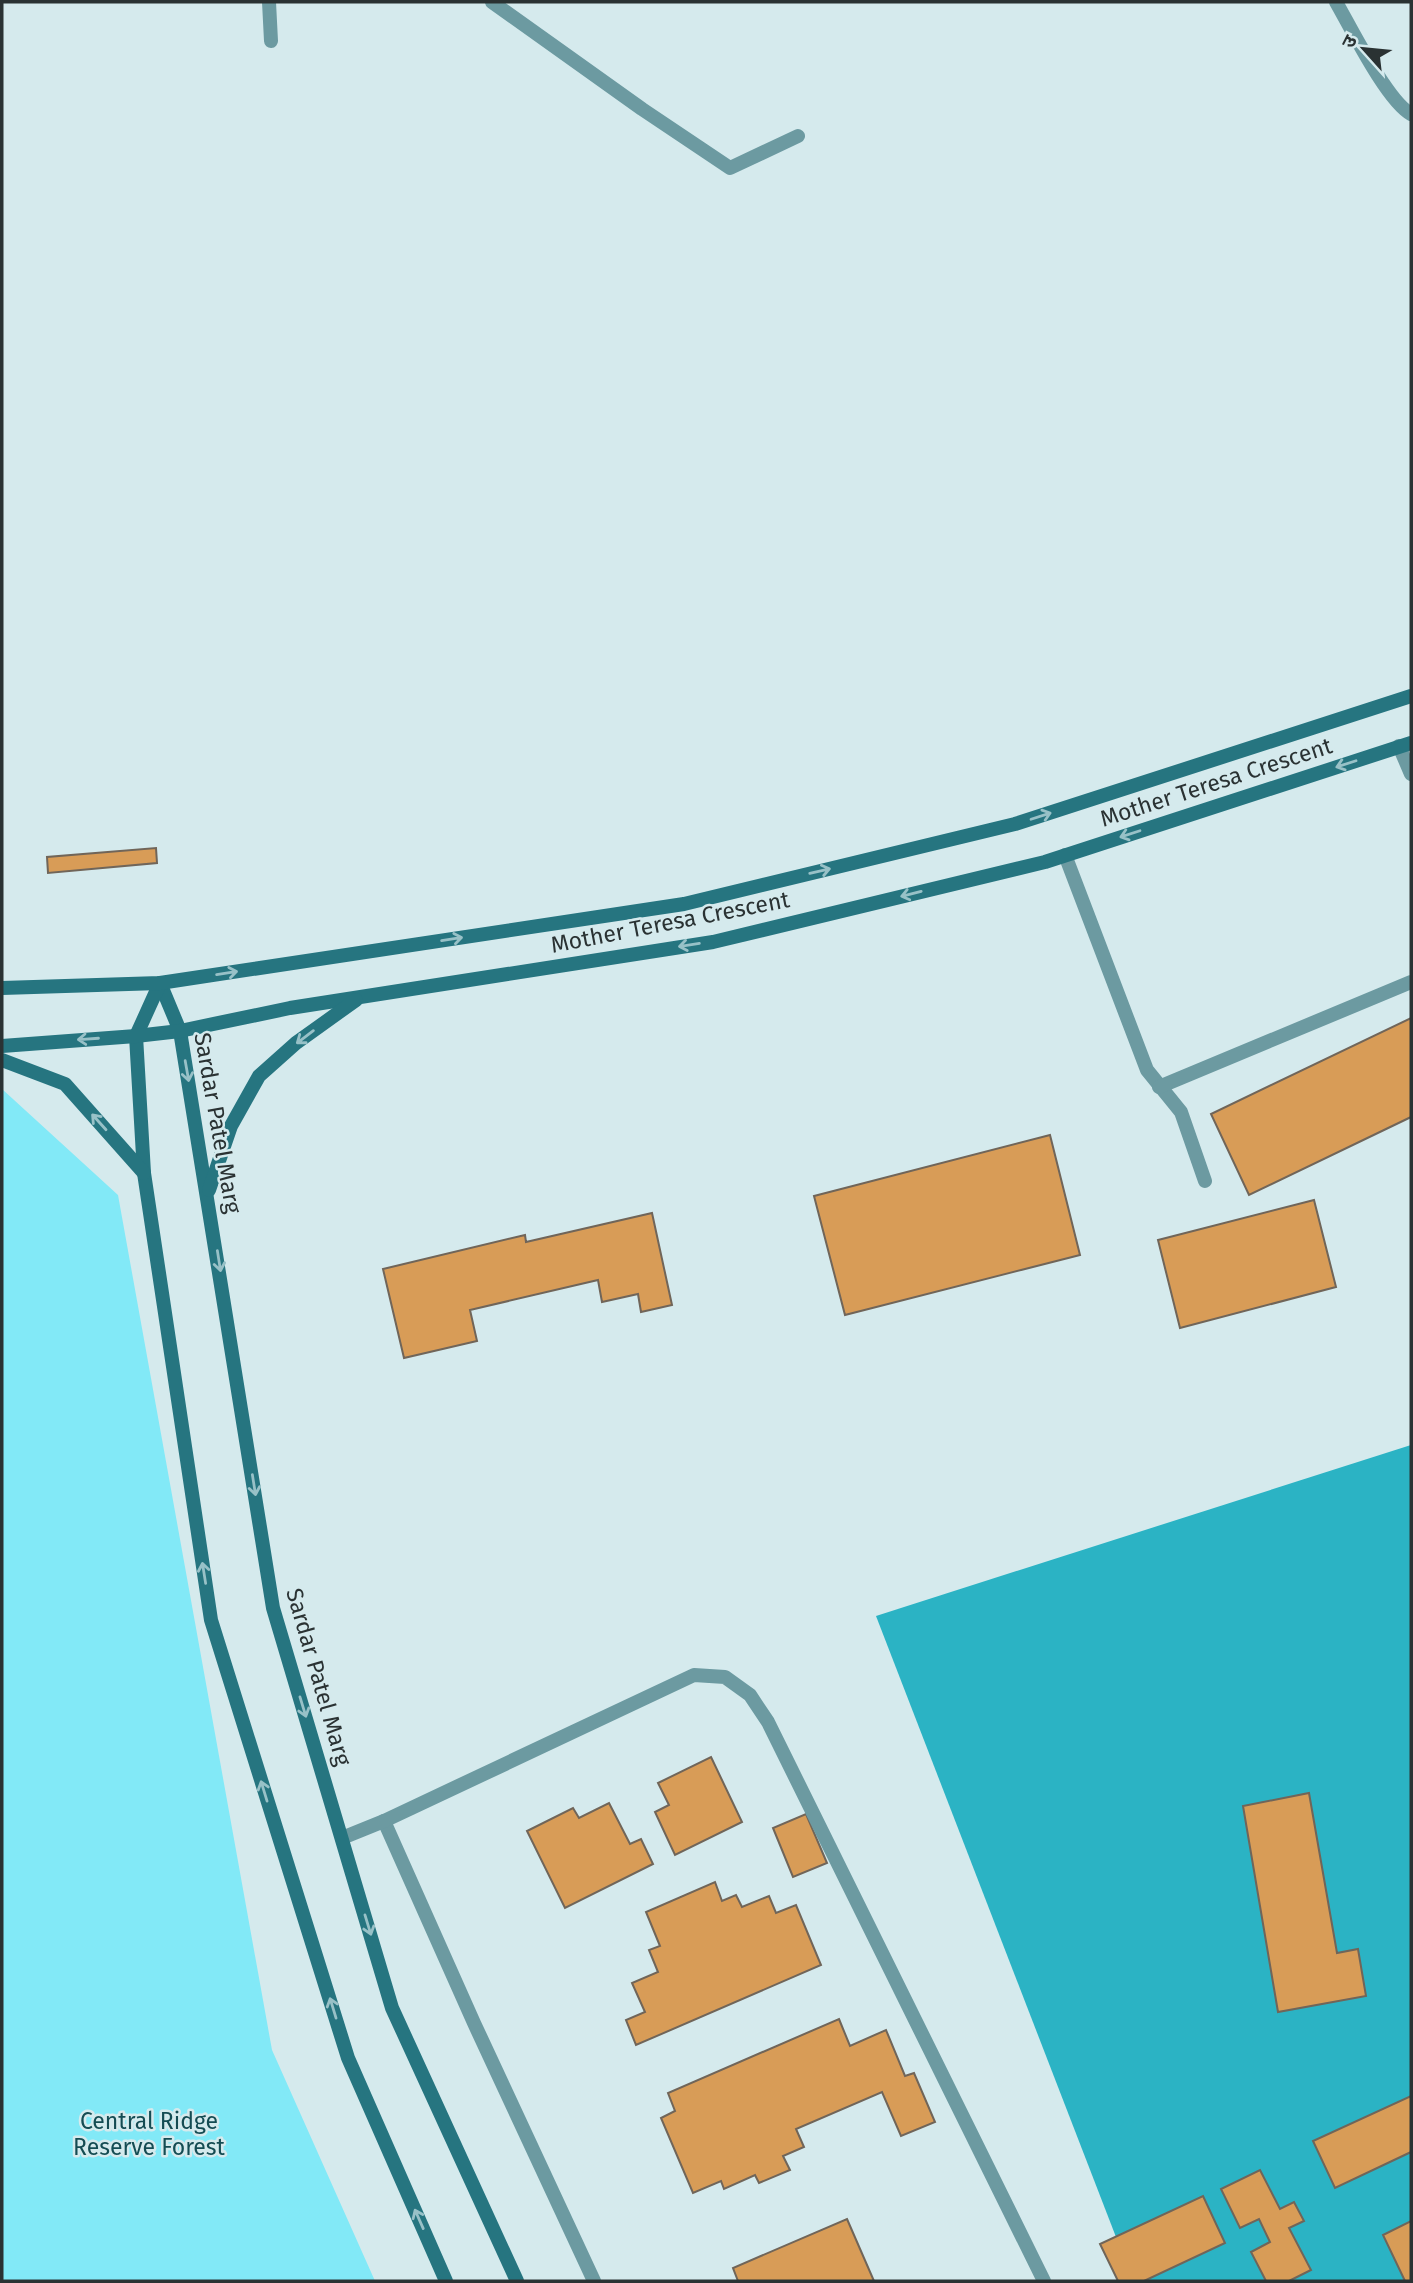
<svg xmlns="http://www.w3.org/2000/svg" width="1413" height="2283" viewBox="0 0 1413 2283" font-family="'Fira Sans','Noto Sans Devanagari',sans-serif">
	<style>
		.green { fill: #82e9f7 }
		.forest { fill: #2bb3c4 }
		.building { fill: #d89c57; stroke: #706559; stroke-width: 2 }
		.lines { fill: none; stroke-linecap: round; stroke-linejoin: round }
		.service { stroke: #6c9aa1; stroke-width: 14 }
		.minor { stroke: #6c9aa1; stroke-width: 14 }
		.secondary { stroke: #267580; stroke-width: 14 }
		.oneway { stroke: #98c1c7 }
		.labels { text-anchor: middle; stroke-width: 5; stroke-linejoin: round; paint-order: stroke }
		.street-label { font-size: 23px; fill: #2a3233; stroke: #d5eaed }
		.park-label { font-size: 23px; fill: #144c53; stroke: #d5eaed }
	</style>
	<rect width="100%" height="100%" fill="#d5eaed"/>
	<path class="green" d="M 2,1089 L 118,1195 L 272,2050 L 375,2281 L 2,2281 Z"/>
	<path class="forest" d="M 1411,1445 L 1411,2281 L 1133,2281 L 876,1616 Z"/>
	<g class="building">
		<path d="M 156,848 L 157,863 L 48,873 L 47,857 Z"/>
		<path d="M 1411,1018 L 1411,1117 L 1249,1195 L 1211,1114 Z"/>
		<path d="M 1050,1135 L 1080,1255 L 845,1315 L 814,1196 Z"/>
		<path d="M 1314,1200 L 1336,1287 L 1180,1328 L 1158,1240 Z"/>
		<path d="M 652,1213 L 672,1305 L 641,1312 L 638,1294 L 602,1302 L 598,1280 L 470,1310 L 477,1341 L 404,1358 L 383,1269 L 525,1235 L 526,1242 Z"/>
		<path d="M 711,1757 L 742,1822 L 675,1855 L 655,1812 L 669,1805 L 658,1783 Z"/>
		<path d="M 1309,1793 L 1337,1953 L 1358,1949 L 1366,1996 L 1278,2012 L 1243,1806 Z"/>
		<path d="M 609,1803 L 630,1844 L 641,1839 L 653,1864 L 565,1908 L 527,1831 L 573,1808 L 579,1818 Z"/>
		<path d="M 806,1814 L 827,1863 L 793,1877 L 773,1828 Z"/>
		<path d="M 715,1882 L 722,1901 L 736,1895 L 742,1907 L 769,1896 L 776,1913 L 796,1905 L 821,1965 L 636,2045 L 626,2020 L 645,2012 L 632,1983 L 658,1972 L 649,1950 L 660,1946 L 646,1912 Z"/>
		<path d="M 839,2019 L 850,2046 L 886,2030 L 905,2076 L 914,2073 L 935,2122 L 901,2136 L 882,2092 L 796,2129 L 804,2147 L 783,2156 L 790,2170 L 759,2183 L 755,2175 L 724,2189 L 721,2181 L 693,2193 L 661,2118 L 675,2111 L 668,2093 Z"/>
		<path d="M 1411,2096 L 1411,2152 L 1335,2188 L 1313,2141 Z"/>
		<path d="M 1260,2170 L 1280,2209 L 1294,2202 L 1304,2221 L 1289,2228 L 1311,2270 L 1289,2281 L 1266,2281 L 1251,2252 L 1270,2242 L 1259,2219 L 1240,2228 L 1221,2189 Z"/>
		<path d="M 1203,2196 L 1225,2243 L 1144,2281 L 1118,2281 L 1100,2244 Z"/>
		<path d="M 847,2219 L 874,2281 L 738,2281 L 733,2268 Z"/>
		<path d="M 1411,2221 L 1411,2281 L 1405,2281 L 1383,2235 Z"/>
	</g>
	<g class="lines">
		<g class="service">
			<path d="M 269,2 L 271,41"/>
			<path d="M 1336,2 C 1351,28 1387,101 1411,114"/>
		</g>
		<g class="minor">
			<path d="M 492,2 L 642,109 L 730,168 L 798,136"/>
			<path d="M 1399,746 L 1411,774"/>
			<path d="M 1065,855 L 1147,1070 L 1181,1112 L 1205,1181"/>
			<path d="M 1159,1087 L 1411,982"/>
			<path d="M 384,1821 L 474,2023 L 594,2281"/>
			<path d="M 342,1838 L 384,1821 L 694,1675 L 725,1677 L 750,1695 L 768,1722 L 1044,2281"/>
		</g>
		<g class="secondary">
			<path d="M 160,983 L 180,1031 L 273,1608 L 392,2008 L 517,2281"/>
			<path d="M 160,983 L 136,1036 L 144,1173 L 211,1620 L 348,2058 L 446,2281"/>
			<path d="M 2,988 L 160,983 L 684,904 L 1015,824 L 1411,696"/>
			<path d="M 2,1046 L 136,1036 L 180,1031 L 290,1008 L 713,942 L 1045,862 L 1411,743"/>
			<path d="M 2,1060 L 65,1084 L 144,1173"/>
			<path d="M 209,1190 L 231,1126 L 259,1076 L 296,1043 L 356,1000"/>
		</g>
	</g>
	<defs><path id="oneway-shaft" d="M-6 0H5M1.5-3L5.5 0L1.5 3" fill="none" stroke-width="1.6" stroke-linecap="round" stroke-linejoin="round" transform="scale(1.75)"/></defs>
	<g class="oneway">
		<use href="#oneway-shaft" transform="translate(1346 764) rotate(162)"/>
		<use href="#oneway-shaft" transform="translate(1041 816) rotate(-18)"/>
		<use href="#oneway-shaft" transform="translate(1130 834) rotate(162)"/>
		<use href="#oneway-shaft" transform="translate(820 871) rotate(-13)"/>
		<use href="#oneway-shaft" transform="translate(911 894) rotate(166)"/>
		<use href="#oneway-shaft" transform="translate(452 939) rotate(-9)"/>
		<use href="#oneway-shaft" transform="translate(689 945) rotate(171)"/>
		<use href="#oneway-shaft" transform="translate(227 973) rotate(-9)"/>
		<use href="#oneway-shaft" transform="translate(305 1037) rotate(143)"/>
		<use href="#oneway-shaft" transform="translate(88 1039) rotate(176)"/>
		<use href="#oneway-shaft" transform="translate(187 1071) rotate(80)"/>
		<use href="#oneway-shaft" transform="translate(99 1122) rotate(-132)"/>
		<use href="#oneway-shaft" transform="translate(219 1261) rotate(81)"/>
		<use href="#oneway-shaft" transform="translate(254 1485) rotate(81)"/>
		<use href="#oneway-shaft" transform="translate(204 1573) rotate(-99)"/>
		<use href="#oneway-shaft" transform="translate(303 1707) rotate(73)"/>
		<use href="#oneway-shaft" transform="translate(264 1791) rotate(-107)"/>
		<use href="#oneway-shaft" transform="translate(368 1925) rotate(73)"/>
		<use href="#oneway-shaft" transform="translate(333 2008) rotate(-107)"/>
		<use href="#oneway-shaft" transform="translate(419 2219) rotate(-114)"/>
	</g>
	<g class="labels">
		<g class="street-label">
			<text transform="translate(1216 782) rotate(-18)" y="8">Mother Teresa Crescent</text>
			<text transform="translate(670 922) rotate(-11)" y="8">Mother Teresa Crescent</text>
			<text transform="translate(218 1123) rotate(80)" y="8">Sardar Patel Marg</text>
			<text transform="translate(319 1677) rotate(74)" y="8">Sardar Patel Marg</text>
		</g>
		<g class="park-label">
			<text x="149" y="2129">Central Ridge<tspan x="149" dy="26">Reserve Forest</tspan></text>
		</g>
	</g>
	<rect width="1413" height="2283" fill="none" stroke="#2a3233" stroke-width="7"/>
	<g transform="translate(1364 49) rotate(297)" stroke="#d5eaed" stroke-width="5" paint-order="stroke">
	<path d="M0-5L12 26L0 18L-12 26Z" fill="#2a3233"/>
	<text y="-10" font-size="19" font-weight="bold" text-anchor="middle" fill="#2a3233">उ</text>
	</g>
</svg>
